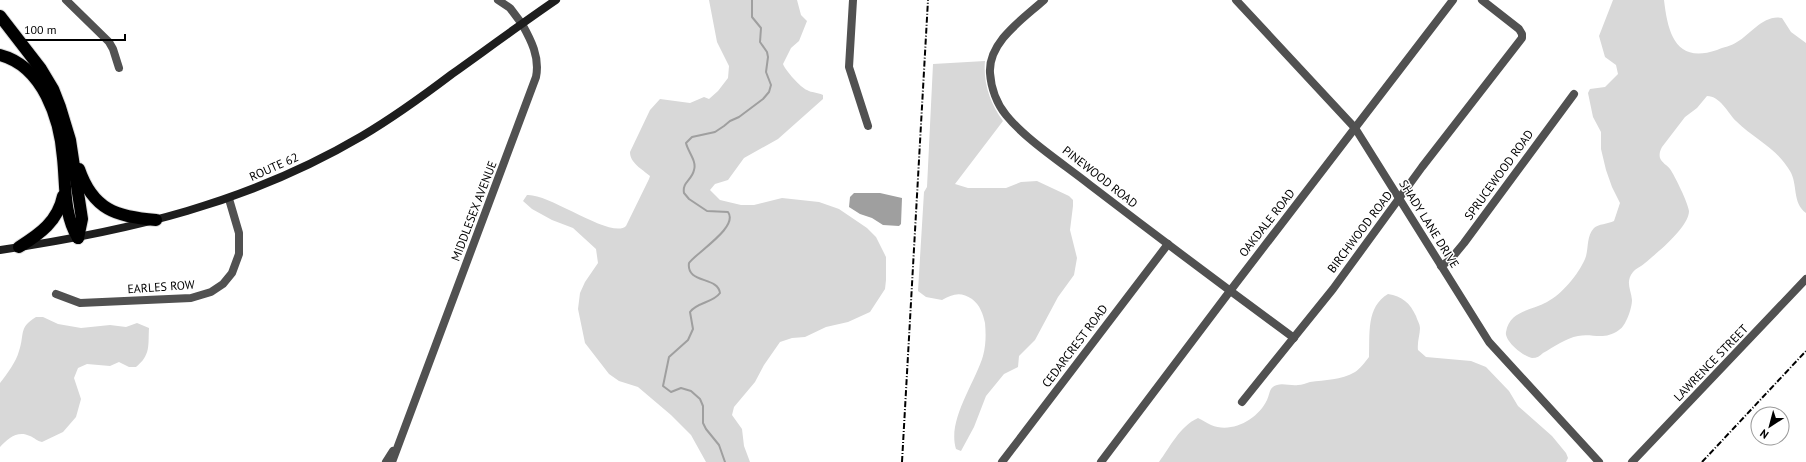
<svg xmlns="http://www.w3.org/2000/svg" width="1806" height="462" viewBox="0 0 1806 462" font-family="'PT Sans',sans-serif">
	<style>
		.green { fill: #d8d8d8 }
		.water { fill: #9f9f9f }
		.lines { fill: none; stroke-linecap: round; stroke-linejoin: round }
		.stream { stroke: #9f9f9f; stroke-width: 2 }
		.motorway-casing { stroke: #dbdbdb; stroke-width: 14 }
		.minor { stroke: #515151; stroke-width: 8 }
		.tertiary { stroke: #515151; stroke-width: 8 }
		.secondary { stroke: #1e1e1e; stroke-width: 8 }
		.motorway { stroke: #000; stroke-width: 12 }
		.rail { stroke: #000; stroke-width: 2; stroke-dasharray: 6 2 1 2; stroke-linecap: butt }
		.labels { text-anchor: middle; stroke-width: 3; stroke-linejoin: round; paint-order: stroke }
		.street-label { font-size: 12px; fill: #000; stroke: #fff }
	</style>
	<rect width="100%" height="100%" fill="#fff"/>
	<g class="green">
		<path d="M 709,0 L 797,0 L 801,15 L 807,21 L 799,41 L 791,48 L 783,64 C 785,70 801,88 807,90 C 812,93 817,92 823,95 L 823,99 L 778,139 L 744,158 L 728,180 L 715,184 L 710,190 L 720,200 L 741,205 L 754,205 L 782,198 L 819,202 L 839,209 L 867,228 L 876,237 L 886,257 L 886,280 L 885,289 L 870,312 L 848,322 L 826,327 L 805,337 L 792,338 L 780,342 L 764,365 L 755,382 L 734,407 L 732,415 L 742,429 L 744,446 L 750,462 L 706,462 L 691,435 L 671,415 L 638,387 L 619,381 L 609,374 L 585,343 L 578,309 L 580,293 L 585,282 L 598,263 L 596,249 L 573,228 L 552,220 L 532,209 L 523,201 L 527,195 C 549,193 612,240 626,226 L 649,179 L 650,176 C 642,169 630,163 630,152 L 650,110 L 660,99 L 690,103 L 704,97 L 709,99 L 718,91 L 728,78 L 729,66 L 717,42 Z"/>
		<path d="M 1613,0 L 1664,0 C 1668,34 1676,64 1717,50 C 1723,47 1732,46 1737,42 C 1751,34 1764,14 1782,18 L 1791,32 L 1806,43 L 1806,213 C 1792,203 1798,184 1790,171 C 1776,147 1755,140 1736,121 C 1728,113 1720,96 1707,96 L 1697,108 L 1685,117 L 1662,147 C 1660,151 1659,154 1660,158 C 1662,163 1667,165 1670,169 C 1675,176 1688,203 1689,211 C 1689,227 1657,253 1645,263 C 1641,267 1636,268 1633,272 C 1625,282 1631,289 1632,300 C 1632,308 1626,326 1619,330 C 1604,341 1593,333 1578,336 C 1566,338 1554,347 1543,353 C 1540,356 1537,358 1532,358 C 1524,357 1504,341 1506,332 C 1510,310 1531,311 1547,302 C 1562,294 1578,275 1585,259 C 1589,250 1586,236 1594,228 C 1598,224 1608,224 1614,221 L 1620,203 L 1612,187 L 1606,170 L 1601,149 L 1601,132 L 1593,117 L 1588,93 L 1590,89 L 1605,87 L 1618,74 L 1616,65 L 1605,57 L 1599,36 Z"/>
		<path d="M 985,61 C 983,83 990,103 1003,121 L 955,184 L 968,188 L 1006,188 L 1021,182 L 1037,181 L 1069,196 L 1073,200 L 1073,206 L 1070,230 L 1077,258 L 1074,275 L 1058,297 L 1035,340 L 1019,356 L 1018,367 L 1004,374 L 986,396 L 974,427 L 961,451 L 956,449 C 947,420 975,383 983,356 C 986,345 986,334 985,323 C 983,314 980,305 972,299 C 961,291 952,294 942,300 L 926,297 L 918,291 L 924,192 L 927,187 L 933,64 Z"/>
		<path d="M 1388,294 C 1402,296 1410,303 1416,316 C 1417,320 1420,324 1420,328 C 1420,335 1417,342 1418,350 L 1426,357 L 1471,361 L 1486,367 L 1509,391 L 1518,406 L 1552,436 L 1566,453 L 1568,458 L 1566,462 L 1159,462 C 1170,447 1180,426 1198,418 C 1203,420 1206,423 1211,425 C 1232,434 1258,419 1267,400 C 1270,394 1269,387 1277,385 C 1283,383 1291,386 1298,385 C 1302,385 1306,383 1310,382 C 1325,380 1341,380 1355,372 C 1360,369 1365,362 1369,357 C 1370,334 1366,307 1388,294 Z"/>
		<path d="M 36,317 L 43,317 L 58,324 L 81,328 L 110,325 L 126,327 L 137,323 L 149,328 C 148,345 151,355 136,367 L 129,367 L 119,362 L 110,366 L 87,364 L 78,368 L 74,378 L 81,399 L 76,417 L 63,432 L 42,442 C 37,441 35,438 30,436 C 18,430 8,438 0,447 L 0,383 C 7,374 16,362 19,351 C 25,334 18,328 36,317 Z"/>
	</g>
	<path class="water" d="M 854,193 L 880,193 L 902,198 L 901,224 L 899,226 L 883,225 L 872,218 L 860,214 L 849,207 L 850,197 Z"/>
	<g class="lines">
		<path class="stream" d="M 725,462 L 719,445 L 706,429 L 703,423 L 703,406 L 700,399 L 691,391 L 681,388 L 671,392 L 663,386 L 669,357 L 688,340 L 693,329 L 690,312 C 697,302 713,303 720,293 C 718,276 686,284 689,263 C 697,252 739,227 728,212 L 707,211 L 689,199 L 684,193 C 682,182 692,180 694,170 C 697,161 688,152 686,143 L 692,137 L 715,132 L 724,126 L 730,121 L 739,117 L 763,99 L 769,92 L 771,85 L 766,72 L 768,57 L 767,52 L 760,42 L 761,28 L 752,17 L 752,0"/>
		<defs>
			<g id="motorway">
				<path d="M 0,16 L 41,69 L 53,89 L 60,107 L 70,140 L 82,219 L 78,238"/>
				<path d="M 0,55 C 43,66 60,119 63,158 C 66,185 63,213 78,238"/>
				<path d="M 79,169 C 93,210 117,217 156,220"/>
				<path d="M 19,247 C 40,234 58,221 63,196"/>
			</g>
		</defs>
		<use href="#motorway" class="motorway-casing"/>
		<g class="minor">
			<path d="M 66,0 L 109,42 L 113,49 L 119,68"/>
			<path d="M 498,0 L 510,8 L 522,24"/>
			<path d="M 853,0 L 849,67 L 868,126"/>
			<path d="M 1044,0 C 1023,19 988,42 990,73 C 991,88 997,104 1006,115 C 1026,140 1065,165 1090,185 C 1158,237 1226,288 1294,338"/>
			<path d="M 1236,0 L 1355,128 L 1489,342 L 1599,462"/>
			<path d="M 1441,266 L 1450,260 L 1464,243 L 1574,94"/>
			<path d="M 56,294 L 80,303 L 191,298 L 211,292 L 223,284 L 232,273 L 239,254 L 239,233 L 229,199"/>
			<path d="M 1242,402 L 1333,289 L 1422,167 L 1522,38 L 1522,34 L 1519,29 L 1482,0"/>
			<path d="M 1002,462 L 1168,244"/>
			<path d="M 1101,462 L 1230,291 L 1453,0"/>
			<path d="M 1632,462 L 1806,279"/>
		</g>
		<g class="tertiary">
			<path d="M 386,462 L 393,451"/>
			<path d="M 392,462 L 536,77 C 540,57 531,40 522,24"/>
		</g>
		<path class="secondary" d="M 0,250 C 130,231 248,203 362,136 C 394,117 423,96 452,74 C 487,49 521,24 556,0"/>
		<use href="#motorway" class="motorway"/>
		<g class="rail">
			<path d="M 902,462 L 928,0"/>
			<path d="M 1702,462 L 1806,351"/>
		</g>
	</g>
	<g class="labels">
		<g class="street-label">
			<text transform="translate(274 167) rotate(-24)" y="4">ROUTE 62</text>
			<text transform="translate(1499 175) rotate(-54)" y="4">SPRUCEWOOD ROAD</text>
			<text transform="translate(1100 177) rotate(38)" y="4">PINEWOOD ROAD</text>
			<text transform="translate(474 211) rotate(-69)" y="4">MIDDLESEX AVENUE</text>
			<text transform="translate(1267 223) rotate(-52)" y="4">OAKDALE ROAD</text>
			<text transform="translate(1429 224) rotate(58)" y="4">SHADY LANE DRIVE</text>
			<text transform="translate(1360 232) rotate(-53)" y="4">BIRCHWOOD ROAD</text>
			<text transform="translate(161 287) rotate(-4)" y="4">EARLES ROW</text>
			<text transform="translate(1075 346) rotate(-53)" y="4">CEDARCREST ROAD</text>
			<text transform="translate(1711 363) rotate(-46)" y="4">LAWRENCE STREET</text>
		</g>
	</g>
	<g transform="translate(1770 426) rotate(216)"><circle r="19" fill="#ffffff" stroke="#999999"/>
	<path d="M0-3L7 15L0 10L-7 15Z" fill="#000000"/>
	<text y="-6" font-size="11" font-weight="bold" text-anchor="middle" fill="#000000">N</text>
	</g>
	<path d="M18 34v6h107v-6" fill="none" stroke="#000000" stroke-width="2"/>
	<text x="24" y="34" font-size="12" fill="#000000" stroke="#ffffff" stroke-width="3" paint-order="stroke">100 m</text>
</svg>
